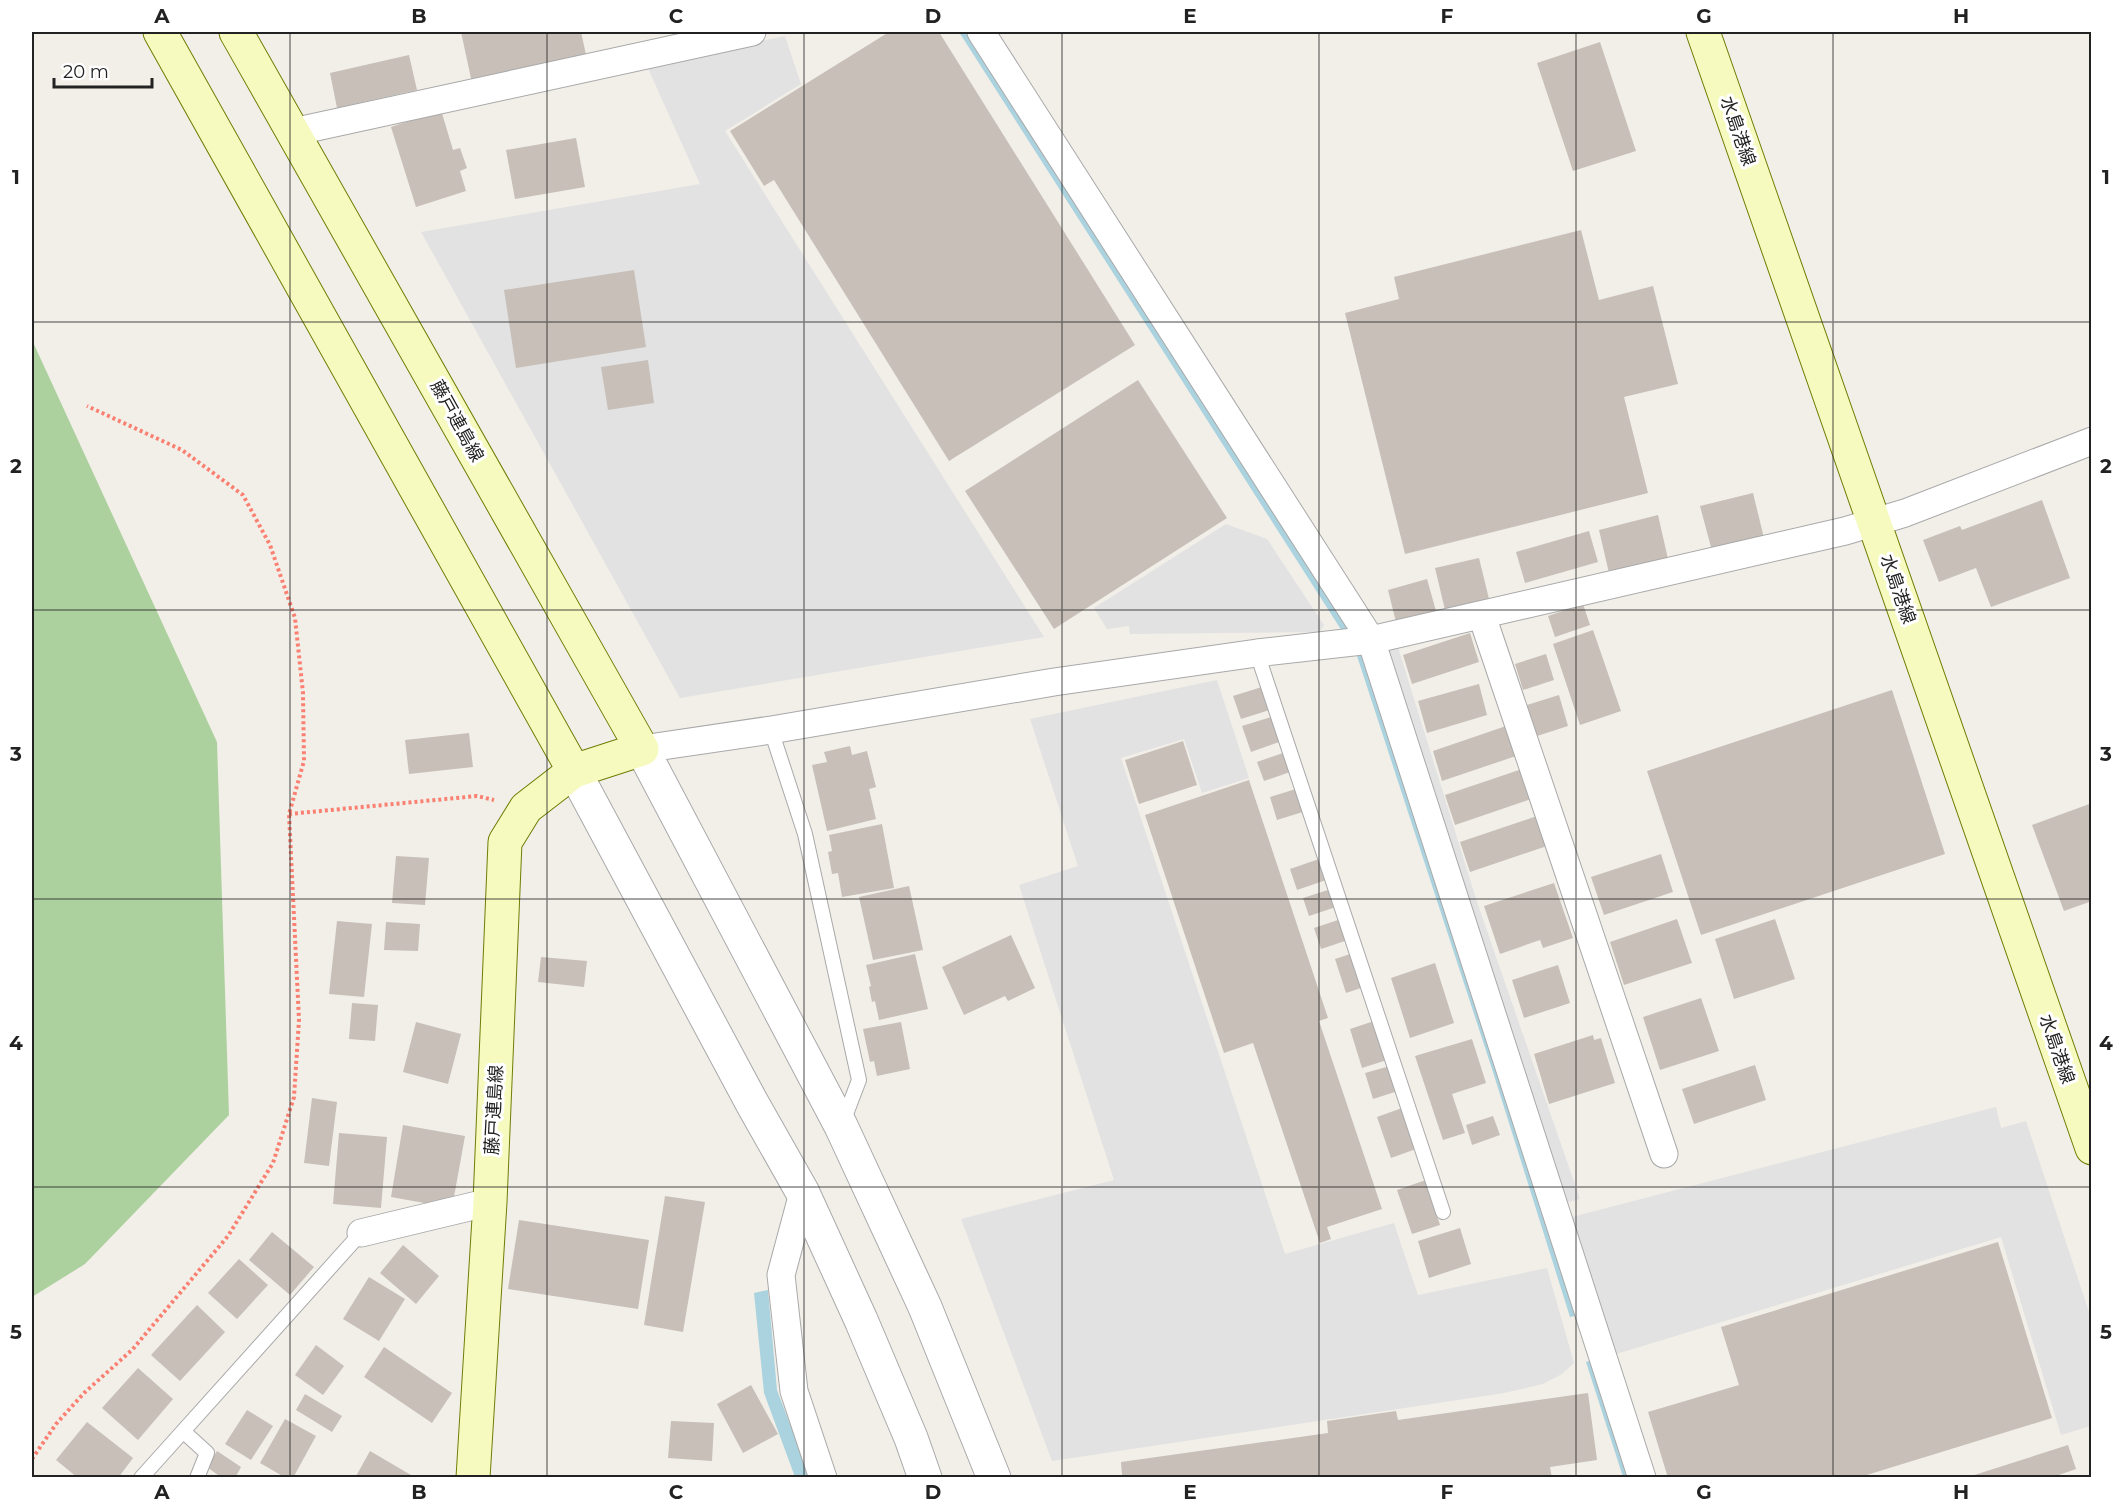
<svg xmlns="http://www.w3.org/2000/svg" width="2123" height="1509" viewBox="0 0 2123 1509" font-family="Montserrat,'Noto Sans JP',sans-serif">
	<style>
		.forest { fill: #add19e }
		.parking { fill: #e2e2e2 }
		.water { fill: #aad3df }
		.building { fill: #c7bfb8 }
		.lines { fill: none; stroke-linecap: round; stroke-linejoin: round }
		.service-casing { stroke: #a9a9a9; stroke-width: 16 }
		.minor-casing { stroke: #a9a9a9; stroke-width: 29 }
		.tertiary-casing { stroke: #a9a9a9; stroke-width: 35 }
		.secondary-casing { stroke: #707d05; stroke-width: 35 }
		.path { stroke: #fa8072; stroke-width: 4; stroke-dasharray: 3 3; stroke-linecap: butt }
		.service { stroke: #fff; stroke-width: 14 }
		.minor { stroke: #fff; stroke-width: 27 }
		.tertiary { stroke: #fff; stroke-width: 33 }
		.secondary { stroke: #f7fabf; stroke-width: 33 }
		.grid { fill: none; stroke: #222; stroke-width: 1.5; stroke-opacity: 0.55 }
		.labels { text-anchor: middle; stroke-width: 6; stroke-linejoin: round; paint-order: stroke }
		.street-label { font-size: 18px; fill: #222; stroke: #fff }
		.neatline { fill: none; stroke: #222; stroke-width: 2 }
		.grid-label { font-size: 20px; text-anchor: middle; font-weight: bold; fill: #222 }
	</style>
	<rect width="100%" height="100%" fill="#f2efe9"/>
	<path class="forest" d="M 32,340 L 217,742 L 229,1115 L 85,1264 L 32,1297 Z"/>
	<g class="parking">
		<path d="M 785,36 L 801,84 L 725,131 L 1044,637 L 680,698 L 421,232 L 700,184 L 646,64 Z"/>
		<path d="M 1226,524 L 1267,539 L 1324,625 L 1320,632 L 1130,634 L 1129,626 L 1107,629 L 1094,608 Z"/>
		<path d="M 1397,644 L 1477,902 L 1580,1199 L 1561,1204 L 1380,648 Z"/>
		<path d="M 1217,680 L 1249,778 L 1202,793 L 1184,739 L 1121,758 L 1285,1254 L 1394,1223 L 1418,1295 L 1547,1268 L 1574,1363 L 1562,1374 L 1543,1384 L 1504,1393 L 1052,1461 L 961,1219 L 1114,1180 L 1019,885 L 1078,866 L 1030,719 Z"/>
		<path d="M 1996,1107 L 2001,1128 L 2026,1121 L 2091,1318 L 2091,1426 L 2061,1435 L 2001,1237 L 1613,1355 L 1568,1218 Z"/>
	</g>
	<g class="water">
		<path d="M 959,32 L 976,32 L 1365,647 L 1579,1315 L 1570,1317 L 1492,1069 L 1356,653 Z"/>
		<path d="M 768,1290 L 777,1390 L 810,1477 L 795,1477 L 764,1393 L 754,1293 Z"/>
		<path d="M 1594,1359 L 1633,1477 L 1623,1477 L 1586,1362 Z"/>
	</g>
	<g class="building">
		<path d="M 461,32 L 581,32 L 587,59 L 472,83 Z"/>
		<path d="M 889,32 L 939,32 L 1135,345 L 949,461 L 774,180 L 764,186 L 730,131 Z"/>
		<path d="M 1600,42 L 1636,151 L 1573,171 L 1537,63 Z"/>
		<path d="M 409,55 L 417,90 L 337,108 L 330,73 Z"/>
		<path d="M 441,110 L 453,150 L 460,148 L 467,168 L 460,171 L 466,191 L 416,207 L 391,127 Z"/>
		<path d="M 576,138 L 585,187 L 515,199 L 506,150 Z"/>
		<path d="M 1581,230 L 1599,300 L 1653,286 L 1678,384 L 1624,397 L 1648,493 L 1405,554 L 1345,313 L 1399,299 L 1394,277 Z"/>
		<path d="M 634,270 L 646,347 L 516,368 L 504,290 Z"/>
		<path d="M 648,360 L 654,403 L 608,410 L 601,367 Z"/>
		<path d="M 1138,380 L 1227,518 L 1054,629 L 965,491 Z"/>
		<path d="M 1753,493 L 1764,538 L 1712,551 L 1700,506 Z"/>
		<path d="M 2042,500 L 2070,578 L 1991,607 L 1976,568 L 1939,582 L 1923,540 L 1960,526 L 1962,530 Z"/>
		<path d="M 1658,515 L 1668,559 L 1609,573 L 1599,530 Z"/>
		<path d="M 1589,531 L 1598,562 L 1525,583 L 1516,552 Z"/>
		<path d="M 1479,558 L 1489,599 L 1445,610 L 1435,568 Z"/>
		<path d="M 1427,579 L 1436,611 L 1396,622 L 1388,590 Z"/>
		<path d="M 1583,604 L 1590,625 L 1555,637 L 1548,616 Z"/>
		<path d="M 1593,630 L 1621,711 L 1580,725 L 1553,644 Z"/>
		<path d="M 1470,633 L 1479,662 L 1412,684 L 1403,655 Z"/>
		<path d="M 1546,654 L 1554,680 L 1523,690 L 1515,664 Z"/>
		<path d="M 1479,684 L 1487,715 L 1427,733 L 1418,701 Z"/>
		<path d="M 1265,686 L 1273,709 L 1241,719 L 1233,696 Z"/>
		<path d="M 1892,690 L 1945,854 L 1701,935 L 1647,771 Z"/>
		<path d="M 1559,695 L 1568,726 L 1537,736 L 1527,705 Z"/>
		<path d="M 1274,716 L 1282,741 L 1251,752 L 1242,726 Z"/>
		<path d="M 1509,725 L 1519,755 L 1442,781 L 1433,751 Z"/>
		<path d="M 469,733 L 473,767 L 409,774 L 405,740 Z"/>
		<path d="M 1183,741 L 1197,785 L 1139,804 L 1125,760 Z"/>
		<path d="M 850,746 L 852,755 L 867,751 L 876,787 L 869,789 L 876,819 L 827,831 L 812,765 L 827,762 L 824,752 Z"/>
		<path d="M 1286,752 L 1293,771 L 1264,781 L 1257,762 Z"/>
		<path d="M 1522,769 L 1531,799 L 1455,825 L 1445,795 Z"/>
		<path d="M 1249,780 L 1328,1018 L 1319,1021 L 1382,1209 L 1327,1227 L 1331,1239 L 1320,1243 L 1253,1043 L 1224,1053 L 1145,815 Z"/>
		<path d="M 1299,788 L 1306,811 L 1277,820 L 1270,797 Z"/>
		<path d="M 2092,803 L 2092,901 L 2064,911 L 2032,825 Z"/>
		<path d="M 1537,816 L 1547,846 L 1470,872 L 1460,842 Z"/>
		<path d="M 882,824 L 894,888 L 842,897 L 838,873 L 832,874 L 828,852 L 832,851 L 829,835 Z"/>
		<path d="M 1661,854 L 1673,892 L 1604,915 L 1591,877 Z"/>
		<path d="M 396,856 L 429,858 L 425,905 L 392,903 Z"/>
		<path d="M 1322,858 L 1329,879 L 1297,890 L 1290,869 Z"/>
		<path d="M 1554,883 L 1573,938 L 1543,948 L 1540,940 L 1500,954 L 1484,906 Z"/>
		<path d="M 909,886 L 923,950 L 873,960 L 859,897 Z"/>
		<path d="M 1331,889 L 1336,907 L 1309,916 L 1303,898 Z"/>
		<path d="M 1341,919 L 1348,940 L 1321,949 L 1314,928 Z"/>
		<path d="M 1677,919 L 1692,963 L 1624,985 L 1610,942 Z"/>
		<path d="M 1775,919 L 1795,979 L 1734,999 L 1715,939 Z"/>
		<path d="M 337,921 L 372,924 L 364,997 L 329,994 Z"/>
		<path d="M 386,922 L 420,924 L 418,951 L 384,950 Z"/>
		<path d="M 1011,935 L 1035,988 L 1008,1001 L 1005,996 L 964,1015 L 942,967 Z"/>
		<path d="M 1353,953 L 1364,987 L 1346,993 L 1335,959 Z"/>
		<path d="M 915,954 L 928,1009 L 879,1020 L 875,1001 L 872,1002 L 869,987 L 871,986 L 866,965 Z"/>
		<path d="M 541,957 L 587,961 L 584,987 L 538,982 Z"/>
		<path d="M 1435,963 L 1454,1023 L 1410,1038 L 1391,978 Z"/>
		<path d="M 1558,965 L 1570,1003 L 1524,1018 L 1512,980 Z"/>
		<path d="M 1701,998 L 1719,1051 L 1660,1070 L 1643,1017 Z"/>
		<path d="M 352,1003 L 378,1005 L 375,1041 L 349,1039 Z"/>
		<path d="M 1374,1021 L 1387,1060 L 1362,1068 L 1350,1029 Z"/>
		<path d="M 416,1022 L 461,1034 L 448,1084 L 403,1072 Z"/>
		<path d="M 901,1022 L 910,1069 L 877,1076 L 874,1061 L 870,1062 L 863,1029 Z"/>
		<path d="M 1593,1035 L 1594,1040 L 1601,1038 L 1615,1083 L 1549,1104 L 1534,1054 Z"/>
		<path d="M 1472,1039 L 1486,1083 L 1452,1094 L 1465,1133 L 1443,1140 L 1415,1056 Z"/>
		<path d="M 1755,1065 L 1766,1100 L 1694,1124 L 1682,1089 Z"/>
		<path d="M 1390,1066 L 1398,1091 L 1373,1099 L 1365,1073 Z"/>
		<path d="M 312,1098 L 337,1102 L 329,1166 L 304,1163 Z"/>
		<path d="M 1402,1108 L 1416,1149 L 1391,1158 L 1377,1117 Z"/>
		<path d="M 1493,1116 L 1500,1135 L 1472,1145 L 1466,1125 Z"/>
		<path d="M 403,1125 L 465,1136 L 452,1208 L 391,1197 Z"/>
		<path d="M 339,1133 L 387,1137 L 381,1208 L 333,1204 Z"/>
		<path d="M 1426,1180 L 1440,1225 L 1412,1234 L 1397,1190 Z"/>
		<path d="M 665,1196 L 705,1202 L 683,1332 L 644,1325 Z"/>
		<path d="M 519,1220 L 649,1240 L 638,1309 L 508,1289 Z"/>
		<path d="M 1460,1228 L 1471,1264 L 1429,1278 L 1418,1241 Z"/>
		<path d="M 272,1232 L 314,1267 L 290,1295 L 249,1260 Z"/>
		<path d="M 1998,1242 L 2052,1418 L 1857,1478 L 1668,1478 L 1648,1412 L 1739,1385 L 1721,1327 Z"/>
		<path d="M 403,1245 L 439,1276 L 416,1304 L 380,1273 Z"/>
		<path d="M 239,1259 L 268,1285 L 237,1319 L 208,1293 Z"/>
		<path d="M 369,1277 L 405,1299 L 379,1341 L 343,1319 Z"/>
		<path d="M 197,1305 L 225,1332 L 180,1381 L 151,1355 Z"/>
		<path d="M 316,1345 L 344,1366 L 323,1395 L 295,1375 Z"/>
		<path d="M 384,1347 L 452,1393 L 432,1423 L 364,1377 Z"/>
		<path d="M 138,1368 L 173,1399 L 138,1440 L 102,1408 Z"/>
		<path d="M 751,1385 L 778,1434 L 743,1453 L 717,1404 Z"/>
		<path d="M 1588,1393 L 1597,1460 L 1550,1467 L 1552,1478 L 1111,1478 L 1111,1476 L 1122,1475 L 1121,1462 L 1328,1433 L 1327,1421 L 1396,1411 L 1398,1420 Z"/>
		<path d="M 305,1394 L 342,1416 L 332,1432 L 296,1410 Z"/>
		<path d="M 247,1410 L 273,1426 L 251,1460 L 225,1444 Z"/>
		<path d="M 285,1419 L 316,1436 L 293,1478 L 286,1478 L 260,1463 Z"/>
		<path d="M 671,1421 L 714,1423 L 712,1461 L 668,1458 Z"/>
		<path d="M 87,1422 L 133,1458 L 118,1478 L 78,1478 L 56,1460 Z"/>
		<path d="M 2068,1445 L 2076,1469 L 2050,1478 L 1965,1478 Z"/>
		<path d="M 217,1451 L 241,1467 L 235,1478 L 222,1478 L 207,1467 Z"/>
		<path d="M 370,1451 L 416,1478 L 355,1478 Z"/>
	</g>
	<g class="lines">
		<defs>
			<g id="service">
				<path d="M 1257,653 L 1443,1212"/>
				<path d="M 771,730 L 805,834 L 859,1080 L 843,1122"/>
				<path d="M 184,1432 L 207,1453 L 197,1478"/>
				<path d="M 141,1478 L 361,1233"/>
			</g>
			<g id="minor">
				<path d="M 981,32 L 1371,640 L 1642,1478"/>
				<path d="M 293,132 L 752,32"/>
				<path d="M 1482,616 L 1664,1154"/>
				<path d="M 642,749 L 771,730 L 1054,682 L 1257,653 L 1371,640 L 1845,531 L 1905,513 L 2092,441"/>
				<path d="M 803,1193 L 781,1275 L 794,1391 L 823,1478"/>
				<path d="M 361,1233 L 490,1202"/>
			</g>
			<g id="tertiary">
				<path d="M 642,749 L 841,1126 L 925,1307 L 994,1478"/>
				<path d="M 574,771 L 752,1103 L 803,1193 L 861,1320 L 911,1438 L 925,1478"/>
			</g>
			<g id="secondary">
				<path d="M 160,32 L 574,771"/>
				<path d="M 236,32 L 642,749 L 574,771 L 526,808 L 505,842 L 490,1202 L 473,1478"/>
				<path d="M 1703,32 L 2092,1148"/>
			</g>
		</defs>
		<use href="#service" class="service-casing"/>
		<use href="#minor" class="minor-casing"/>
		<use href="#tertiary" class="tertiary-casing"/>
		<use href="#secondary" class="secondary-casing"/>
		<g class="path">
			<path d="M 289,814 L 477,796 L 494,800"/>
			<path d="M 32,1459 L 56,1424 L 84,1393 L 132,1350 L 228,1236 L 273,1163 L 294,1097 L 299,1020 L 289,814 L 304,761 L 303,693 L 295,618 L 270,545 L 243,495 L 182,450 L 87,406"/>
		</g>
		<use href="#service" class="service"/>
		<use href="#minor" class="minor"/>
		<use href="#tertiary" class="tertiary"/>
		<use href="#secondary" class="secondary"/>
	</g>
	<path class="grid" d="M 290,32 L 290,1478M 547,32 L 547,1478M 804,32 L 804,1478M 1062,32 L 1062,1478M 1319,32 L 1319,1478M 1576,32 L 1576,1478M 1833,32 L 1833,1478M 32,322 L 2092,322M 32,610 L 2092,610M 32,899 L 2092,899M 32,1187 L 2092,1187"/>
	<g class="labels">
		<g class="street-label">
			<text transform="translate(1738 131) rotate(71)" y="6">水島港線</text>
			<text transform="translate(457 421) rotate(61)" y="6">藤戸連島線</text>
			<text transform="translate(1898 589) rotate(71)" y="6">水島港線</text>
			<text transform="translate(2057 1049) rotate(71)" y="6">水島港線</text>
			<text transform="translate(494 1110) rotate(-87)" y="6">藤戸連島線</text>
		</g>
	</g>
	<rect width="2123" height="1509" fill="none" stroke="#ffffff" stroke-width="66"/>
	<path d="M54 78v9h98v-9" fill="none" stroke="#222222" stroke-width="3"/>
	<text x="63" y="78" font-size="18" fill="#222222" stroke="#ffffff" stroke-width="4.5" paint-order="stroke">20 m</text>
	<rect x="33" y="33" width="2057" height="1443" class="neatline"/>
	<g class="grid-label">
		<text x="162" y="23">A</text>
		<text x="419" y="23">B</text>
		<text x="676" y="23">C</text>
		<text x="933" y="23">D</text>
		<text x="1190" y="23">E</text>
		<text x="1447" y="23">F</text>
		<text x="1704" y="23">G</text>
		<text x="1961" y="23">H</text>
		<text x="16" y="184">1</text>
		<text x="2106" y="184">1</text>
		<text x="16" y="473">2</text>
		<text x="2106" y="473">2</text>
		<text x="16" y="761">3</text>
		<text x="2106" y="761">3</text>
		<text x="16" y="1050">4</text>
		<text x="2106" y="1050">4</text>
		<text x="16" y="1339">5</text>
		<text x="2106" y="1339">5</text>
		<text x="162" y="1499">A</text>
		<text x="419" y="1499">B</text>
		<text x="676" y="1499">C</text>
		<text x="933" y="1499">D</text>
		<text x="1190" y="1499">E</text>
		<text x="1447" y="1499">F</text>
		<text x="1704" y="1499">G</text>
		<text x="1961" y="1499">H</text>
	</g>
</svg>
